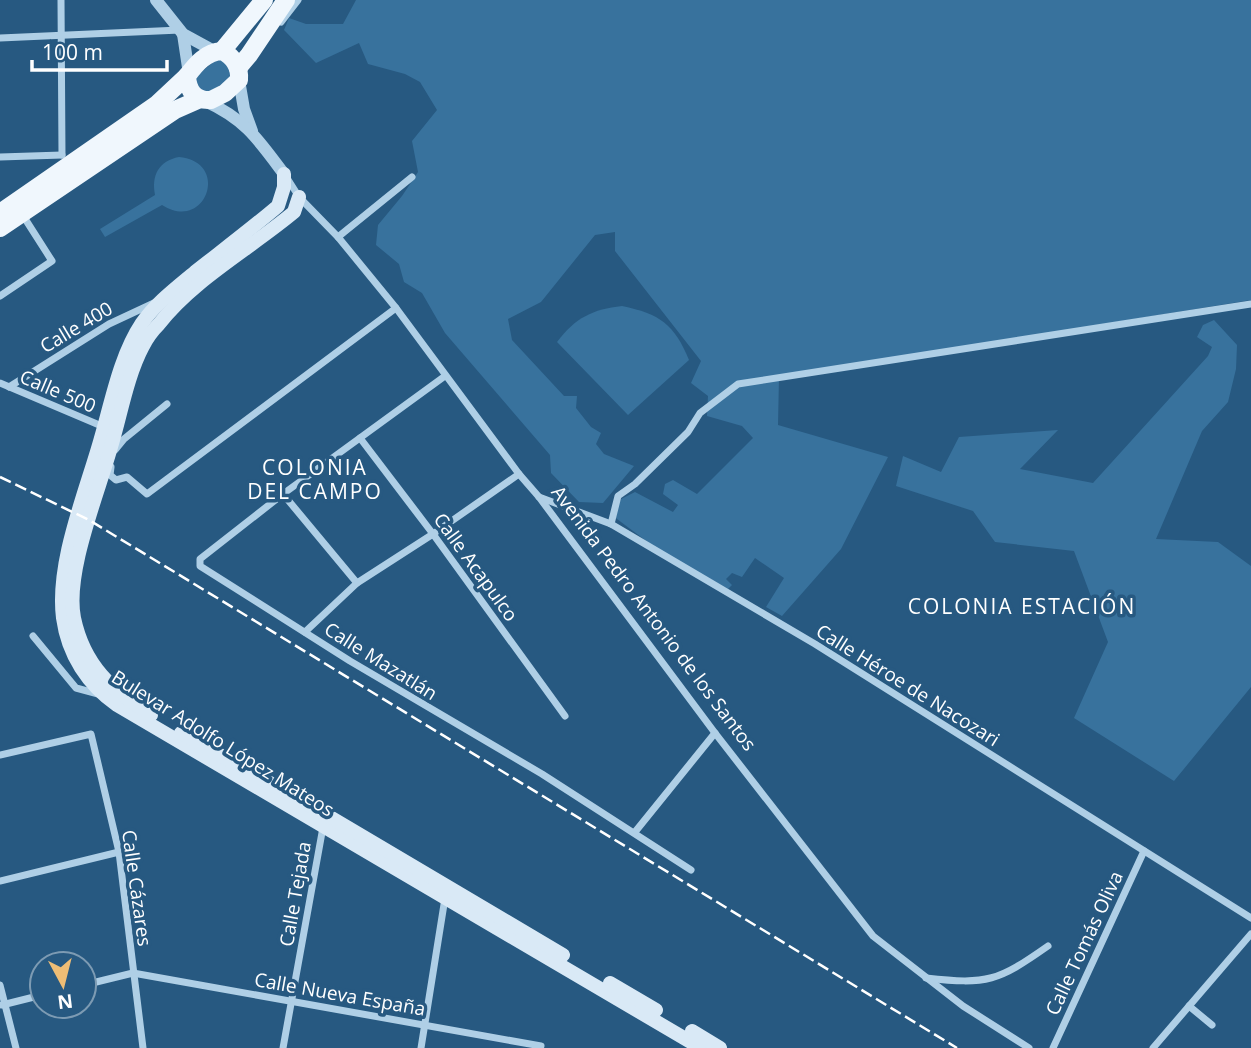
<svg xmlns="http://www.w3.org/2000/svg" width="1251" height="1048" viewBox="0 0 1251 1048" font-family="'Open Sans',sans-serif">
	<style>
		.green { fill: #38729d }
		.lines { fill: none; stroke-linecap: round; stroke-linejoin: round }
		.minor { stroke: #afcfe6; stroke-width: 7 }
		.tertiary { stroke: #afcfe6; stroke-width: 12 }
		.secondary { stroke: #d9e9f6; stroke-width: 14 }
		.primary { stroke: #f0f7fd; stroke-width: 18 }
		.rail { stroke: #fff; stroke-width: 2.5; stroke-dasharray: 12 5; stroke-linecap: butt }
		.labels { text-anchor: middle; stroke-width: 7; stroke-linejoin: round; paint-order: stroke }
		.street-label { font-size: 19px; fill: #fff; stroke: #275981 }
		.neighbourhood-label { font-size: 21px; letter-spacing: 2px; fill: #fff; stroke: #275981 }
	</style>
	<rect width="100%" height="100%" fill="#275981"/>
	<g class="green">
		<path d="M 356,0 L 1251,0 L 1251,300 L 779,377 L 778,425 L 888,457 L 841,549 L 782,616 L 766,607 L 784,578 L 755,558 L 742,577 L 732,573 L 726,579 L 732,585 L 728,589 L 653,546 L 613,516 L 621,499 L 635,492 L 673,512 L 678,505 L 663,494 L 665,484 L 673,480 L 697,494 L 753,438 L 742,426 L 707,416 L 708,396 L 691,383 L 701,361 L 615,251 L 615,232 L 595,235 L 541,302 L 508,319 L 512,340 L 564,396 L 577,396 L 576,408 L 591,427 L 601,433 L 596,444 L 604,454 L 634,466 L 603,503 L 579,502 L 551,473 L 550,455 L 445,333 L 422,293 L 404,282 L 399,264 L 376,245 L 378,225 L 402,196 L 418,172 L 412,141 L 437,110 L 420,82 L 405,74 L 368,64 L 359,43 L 316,63 L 284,30 L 289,18 L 306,24 L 343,24 Z"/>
		<path d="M 224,59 L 233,75 L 210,93 L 200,93 L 194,78 L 216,60 Z"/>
		<path d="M 179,157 C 231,162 206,233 162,205 L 105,237 L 100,229 L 155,195 C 151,175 159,161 179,157 Z"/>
		<path d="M 622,306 C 660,314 674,324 689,360 L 628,415 L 557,342 C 575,318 593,309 622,306 Z"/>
		<path d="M 1214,320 L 1237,345 L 1236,369 L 1228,402 L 1202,431 L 1156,539 L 1218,542 L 1251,566 L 1251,687 L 1174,781 L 1074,718 L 1108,642 L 1074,551 L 995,542 L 973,511 L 896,486 L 903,456 L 941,472 L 959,437 L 1058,430 L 1020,469 L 1093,483 L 1208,356 L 1212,347 L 1197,337 L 1203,325 Z"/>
	</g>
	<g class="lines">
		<g class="minor">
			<path d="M 61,0 L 62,155"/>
			<path d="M 281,22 L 298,0"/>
			<path d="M 0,38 L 180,30"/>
			<path d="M 0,157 L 62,155"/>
			<path d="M 287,178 L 299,197 L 338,237 L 396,308 L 519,474 L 539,497 L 715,733 L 873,936 L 963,1006 L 1029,1048"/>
			<path d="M 338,237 L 412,177"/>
			<path d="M 0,296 L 52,261 L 22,214"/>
			<path d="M 445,376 L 283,494 L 200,559 L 200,566 L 350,661 L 542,774 L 691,870"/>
			<path d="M 0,383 L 104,427"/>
			<path d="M 9,387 L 109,324 L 154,303"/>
			<path d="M 360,438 L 433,534 L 565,716"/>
			<path d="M 115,450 L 124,439 L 167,404"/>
			<path d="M 111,467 L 110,475 L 116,480 L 127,477 L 147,494 L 396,308"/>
			<path d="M 283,494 L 357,583"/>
			<path d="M 539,497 L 611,524 L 815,644 L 1251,918"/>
			<path d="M 611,524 L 618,496 L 635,484 L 688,432 L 700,413 L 738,384 L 1251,304"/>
			<path d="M 305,632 L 357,583 L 433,534 L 519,474"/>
			<path d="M 33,636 L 76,688 L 102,695"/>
			<path d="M 0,755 L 91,734 L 119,852 L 143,1048"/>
			<path d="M 635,832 L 715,733"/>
			<path d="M 0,881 L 119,852"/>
			<path d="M 926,978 C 988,985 998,981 1048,946"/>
			<path d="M 0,985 L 16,1048"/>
			<path d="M 84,985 L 133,973 L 541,1046"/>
			<path d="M 2,1005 L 42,995"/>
			<path d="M 1189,1006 L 1212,1025"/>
			<path d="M 283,1048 L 323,827"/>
			<path d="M 421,1048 L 445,898"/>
			<path d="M 1053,1048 L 1144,851"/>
			<path d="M 1153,1048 L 1251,934"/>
		</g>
		<g class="tertiary">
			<path d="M 156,0 L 183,34 L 216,52"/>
			<path d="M 183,34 L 189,74"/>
			<path d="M 239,80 L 244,109 L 252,131"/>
			<path d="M 205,101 C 245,119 258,139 284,174"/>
		</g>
		<g class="secondary">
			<path d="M 284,174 L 284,187 L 278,206 C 251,229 223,250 195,272 C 176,288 156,303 142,323 C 120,356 112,400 101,438 C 86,492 56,562 63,618 C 68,655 88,685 117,705 L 701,1048"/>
			<path d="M 151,715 C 112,690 84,666 74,618 C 65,572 98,494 111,447 C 121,414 127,376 143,346 C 147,338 153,330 159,324 C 193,280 251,248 294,212 L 299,197"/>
			<path d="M 181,733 L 330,817 L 563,955"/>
			<path d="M 610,983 L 656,1010"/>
			<path d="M 692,1031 L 720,1048"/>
		</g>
		<g class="primary">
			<path d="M 222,51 C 234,57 240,67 239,80 L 225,93 L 211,100 C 195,101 188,91 187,76 C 196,64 206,52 222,51 Z"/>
			<path d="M 222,51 L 264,0"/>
			<path d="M 238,68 L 249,55 L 286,0"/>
			<path d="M 0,213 L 156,105 L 187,76"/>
			<path d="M 0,228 L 175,110 L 200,99"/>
		</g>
		<path class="rail" d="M 0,477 L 89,520 L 957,1048"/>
	</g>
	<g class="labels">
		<g class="street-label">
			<text transform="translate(76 327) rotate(-31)" y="7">Calle 400</text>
			<text transform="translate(58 391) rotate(23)" y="7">Calle 500</text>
			<text transform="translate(476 567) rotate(54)" y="7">Calle Acapulco</text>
			<text transform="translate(654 618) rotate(53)" y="7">Avenida Pedro Antonio de los Santos</text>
			<text transform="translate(381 661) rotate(32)" y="7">Calle Mazatlán</text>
			<text transform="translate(908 685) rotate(32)" y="7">Calle Héroe de Nacozari</text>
			<text transform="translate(223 743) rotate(32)" y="7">Bulevar Adolfo López Mateos</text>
			<text transform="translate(137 888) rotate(82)" y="7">Calle Cázares</text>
			<text transform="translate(295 894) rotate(-80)" y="7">Calle Tejada</text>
			<text transform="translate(1084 943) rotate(-65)" y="7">Calle Tomás Oliva</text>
			<text transform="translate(340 994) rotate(10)" y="7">Calle Nueva España</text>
		</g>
		<g class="neighbourhood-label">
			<text x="315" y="475">COLONIA<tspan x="315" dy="24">DEL CAMPO</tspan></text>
			<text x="1022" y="614">COLONIA ESTACIÓN</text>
		</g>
	</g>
	<g transform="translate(63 985) rotate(173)"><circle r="33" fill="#275981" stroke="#7d9bb3" stroke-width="2"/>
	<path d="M0-5L12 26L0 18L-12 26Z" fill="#eebd75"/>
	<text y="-10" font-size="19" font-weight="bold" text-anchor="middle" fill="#ffffff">N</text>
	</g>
	<path d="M32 60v10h135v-10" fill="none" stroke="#ffffff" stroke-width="3.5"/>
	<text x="42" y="60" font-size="21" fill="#ffffff" stroke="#275981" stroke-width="5" paint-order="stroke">100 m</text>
</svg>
